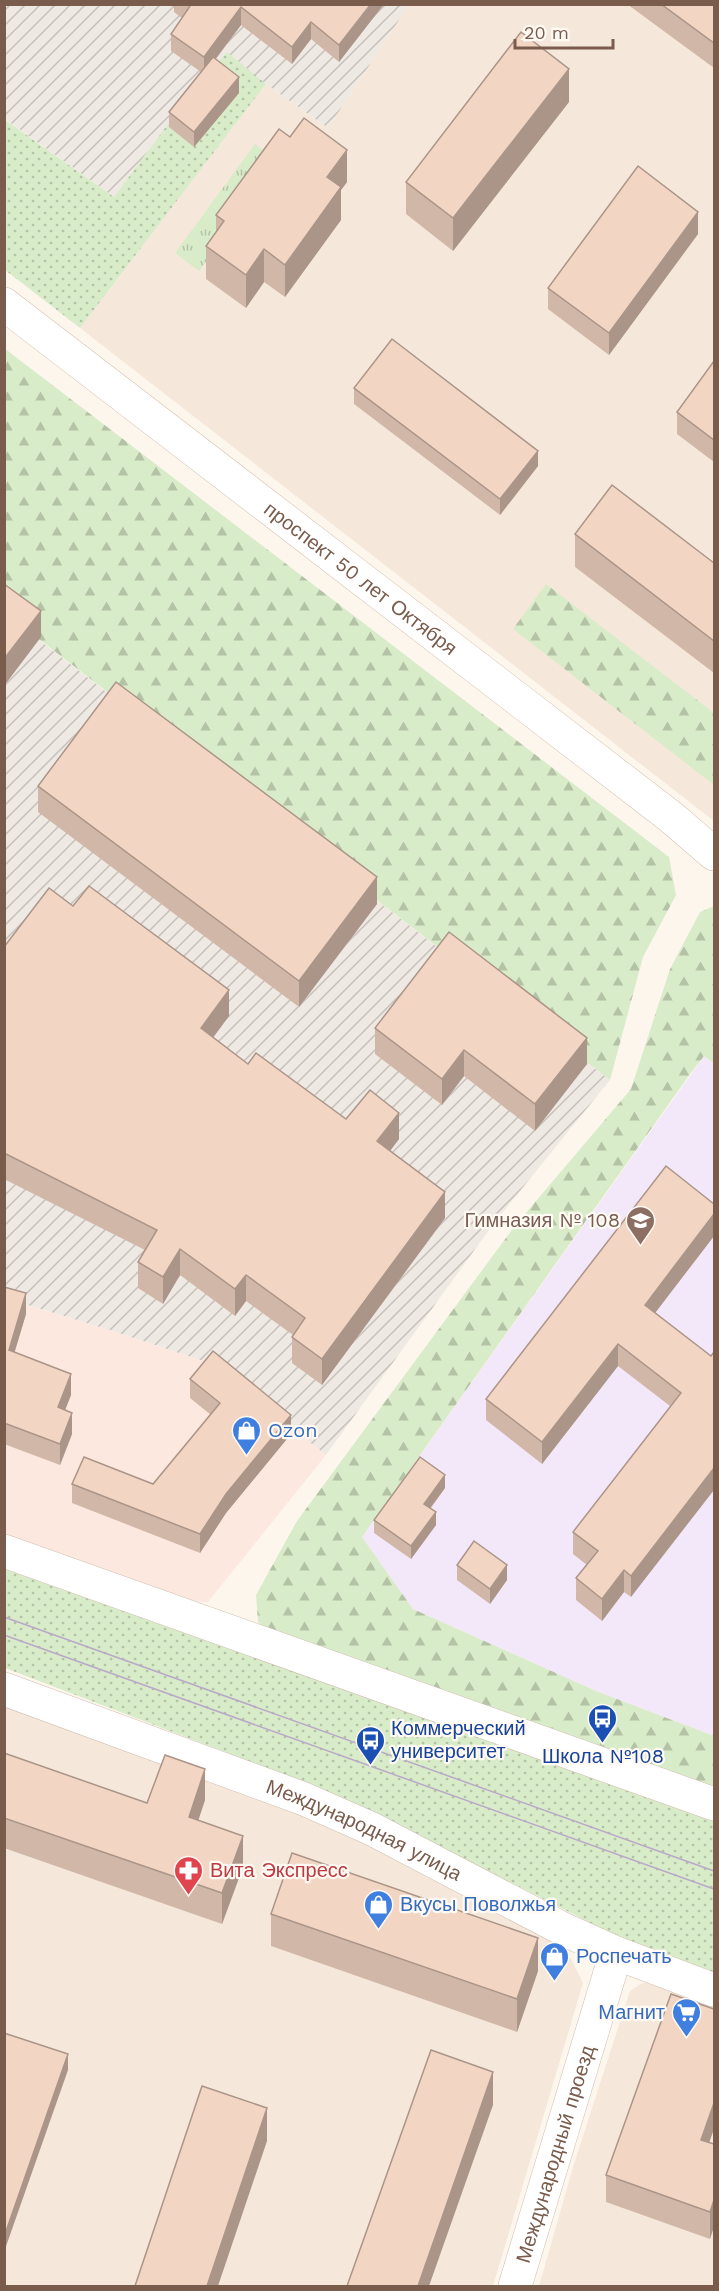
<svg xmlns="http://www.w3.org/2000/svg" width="719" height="2291" viewBox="0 0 719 2291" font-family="'Work Sans',sans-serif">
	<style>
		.residential { fill: #f5e8da }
		.commercial { fill: #fde8e0 }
		.industrial { fill: url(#industrial-furrows) }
		.education { fill: #f3e8fa }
		.grass { fill: url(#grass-dots) }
		.forest { fill: url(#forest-firs) }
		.park { fill: url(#park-tufts) }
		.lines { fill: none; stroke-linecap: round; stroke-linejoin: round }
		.minor-casing { stroke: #d1beb0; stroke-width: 34 }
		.tertiary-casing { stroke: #d1beb0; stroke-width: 34 }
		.secondary-casing { stroke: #d6c0b0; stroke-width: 34 }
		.minor { stroke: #fff; stroke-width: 33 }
		.tertiary { stroke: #fff; stroke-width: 33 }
		.secondary { stroke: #fff; stroke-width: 33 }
		.tram { stroke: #b9a8c9; stroke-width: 1.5 }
		.wall { fill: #d1b7a8 }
		.shaded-wall { fill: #aa9588 }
		.building { fill: #f3d5c3; stroke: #aa9588; stroke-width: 1.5 }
		.labels { text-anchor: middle; stroke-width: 4.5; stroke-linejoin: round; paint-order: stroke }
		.street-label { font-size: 20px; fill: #7a5c4d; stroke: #fffaf3 }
		.education-label { font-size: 20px; fill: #785e54; stroke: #fffaf3; text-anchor: end }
		.shop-label { font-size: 20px; fill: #366cbe; stroke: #fffaf3; text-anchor: start }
		.transit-label { font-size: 20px; fill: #164399; stroke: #fffaf3; text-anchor: start }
		.health-label { font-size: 20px; fill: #be3a42; stroke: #fffaf3; text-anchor: start }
	</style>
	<defs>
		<pattern id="industrial-furrows" width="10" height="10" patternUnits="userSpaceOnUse" patternTransform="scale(1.5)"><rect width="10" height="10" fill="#efe9e4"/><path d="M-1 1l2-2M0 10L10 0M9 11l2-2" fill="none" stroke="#c7c0bb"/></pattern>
		<pattern id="grass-dots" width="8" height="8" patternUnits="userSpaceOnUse" patternTransform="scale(1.5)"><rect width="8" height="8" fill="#d8ecc9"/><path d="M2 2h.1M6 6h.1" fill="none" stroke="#b4c2a5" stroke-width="1.8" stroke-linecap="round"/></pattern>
		<pattern id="forest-firs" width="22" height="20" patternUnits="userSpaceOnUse" patternTransform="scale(1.5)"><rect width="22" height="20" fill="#d8ecc9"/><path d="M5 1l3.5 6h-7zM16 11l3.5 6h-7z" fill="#b4c2a5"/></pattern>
		<pattern id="park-tufts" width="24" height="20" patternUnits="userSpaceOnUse" patternTransform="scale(1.5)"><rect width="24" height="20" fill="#d8ecc9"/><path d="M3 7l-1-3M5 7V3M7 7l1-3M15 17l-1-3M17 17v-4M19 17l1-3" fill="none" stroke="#b4c2a5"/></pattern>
	</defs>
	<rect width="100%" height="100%" fill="#fdf6ec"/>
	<g class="residential">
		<path d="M 409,5 L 714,5 L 714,821 L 80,328 L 266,84 L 328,128 Z"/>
		<path d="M 4,1700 L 293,1807 L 552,1940 L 571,1959 L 583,1983 L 493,2286 L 5,2286 Z"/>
		<path d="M 655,1980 L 714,2002 L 714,2286 L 539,2286 L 574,2164 L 630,1991 L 641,1984 Z"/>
	</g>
	<path class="commercial" d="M 4,1298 L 113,1331 L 209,1363 L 326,1455 L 208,1602 L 183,1601 L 5,1537 Z"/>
	<g class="industrial">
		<path d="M 4,5 L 409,5 L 328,128 L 266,84 L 227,53 L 165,128 L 114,197 L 5,119 Z"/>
		<path d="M 4,613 L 610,1080 L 494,1223 L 326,1455 L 209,1363 L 113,1331 L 5,1298 Z"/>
	</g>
	<path class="education" d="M 704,1056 L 714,1064 L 714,1736 L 596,1691 L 413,1609 L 362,1537 Z"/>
	<g class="grass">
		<path d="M 227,52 L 266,84 L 80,328 L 5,270 L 4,119 L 114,197 L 165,128 Z"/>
		<path d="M 4,1566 L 714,1815 L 714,1975 L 626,1941 L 384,1818 L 314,1786 L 5,1668 Z"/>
	</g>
	<g class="forest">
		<path d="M 4,348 L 669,857 L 676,895 L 643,957 L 610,1080 L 5,613 Z"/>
		<path d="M 546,584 L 714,713 L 714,785 L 513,629 Z"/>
		<path d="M 714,906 L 714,1064 L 704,1056 L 690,1074 L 362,1537 L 413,1609 L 596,1691 L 714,1736 L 714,1790 L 271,1636 L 258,1622 L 256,1595 L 297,1521 L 514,1227 L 631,1089 L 670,969 L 700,912 Z"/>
	</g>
	<path class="park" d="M 255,144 L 279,162 L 199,271 L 175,253 Z"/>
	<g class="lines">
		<defs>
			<g id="minor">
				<path id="s1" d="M 4,1689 L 304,1799 L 372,1829 L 563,1929 L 616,1953 L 714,1990"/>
				<path id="s2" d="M 515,2286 L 616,1953"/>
			</g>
			<path id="tertiary" d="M 4,1551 L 714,1804"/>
			<g id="secondary">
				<path id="s3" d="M 4,304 L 671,817 L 714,854"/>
			</g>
		</defs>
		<use href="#minor" class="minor-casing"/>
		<use href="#tertiary" class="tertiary-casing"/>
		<use href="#secondary" class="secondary-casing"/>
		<use href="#minor" class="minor"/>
		<use href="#tertiary" class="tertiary"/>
		<use href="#secondary" class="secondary"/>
		<g class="tram">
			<path d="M 4,1617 L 714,1871"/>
			<path d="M 4,1635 L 714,1889"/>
		</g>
	</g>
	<g class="wall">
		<path d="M 174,4 L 384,4 L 339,62 L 311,39 L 292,64 L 241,25 L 216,59 L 239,93 L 194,147 L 169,127 L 169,112 L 201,72 L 171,51 L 171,34 L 182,18 L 174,12 Z"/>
		<path d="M 627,4 L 714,4 L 714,68 Z"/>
		<path d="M 569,102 L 453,251 L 406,214 L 406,182 Z"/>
		<path d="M 347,182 L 341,190 L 341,220 L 285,297 L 264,282 L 246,308 L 206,279 L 206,246 L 216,232 L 216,215 Z"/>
		<path d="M 698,234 L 609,355 L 548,309 L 548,288 Z"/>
		<path d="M 714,361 L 714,462 L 677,434 L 677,412 Z"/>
		<path d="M 354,388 L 538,466 L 500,515 L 354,404 Z"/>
		<path d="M 575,534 L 714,563 L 714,673 L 575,567 Z"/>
		<path d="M 38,786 L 377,904 L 299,1007 L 38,812 Z"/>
		<path d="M 73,906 L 229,1016 L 213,1037 L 248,1064 L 346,1119 L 399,1139 L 390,1151 L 445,1218 L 322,1385 L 292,1363 L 292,1337 L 293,1335 L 246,1301 L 235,1316 L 180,1275 L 163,1304 L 138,1288 L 138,1262 L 145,1250 L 4,1179 L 4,947 Z"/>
		<path d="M 375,1028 L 587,1064 L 535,1131 L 464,1076 L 442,1105 L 375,1054 Z"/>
		<path d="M 714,1236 L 655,1313 L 711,1356 L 631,1597 L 624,1592 L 602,1621 L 576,1600 L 576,1578 L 587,1565 L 573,1554 L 573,1532 L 670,1406 L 618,1366 L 542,1464 L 486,1420 L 486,1399 Z"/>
		<path d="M 4,1287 L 26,1314 L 14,1353 L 71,1395 L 65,1410 L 72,1434 L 60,1465 L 4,1444 Z"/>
		<path d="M 190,1379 L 291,1434 L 226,1513 L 200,1553 L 72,1503 L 72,1484 L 153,1484 L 211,1415 L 190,1398 Z"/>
		<path d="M 445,1488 L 431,1508 L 436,1525 L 411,1559 L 374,1533 L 374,1520 Z"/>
		<path d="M 457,1565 L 507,1580 L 490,1604 L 457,1580 Z"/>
		<path d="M 4,1753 L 147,1803 L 205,1800 L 198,1821 L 243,1867 L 222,1924 L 4,1848 Z"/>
		<path d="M 271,1914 L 538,1971 L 517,2032 L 271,1946 Z"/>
		<path d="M 710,2143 L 714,2144 L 710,2239 L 606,2202 L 606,2175 Z"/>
	</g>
	<g class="shaded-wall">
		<path d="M 371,4 L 384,4 L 339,62 L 339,45 Z"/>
		<path d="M 241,7 L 241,25 L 204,74 L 204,57 Z"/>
		<path d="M 311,22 L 311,39 L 292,64 L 292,47 Z"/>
		<path d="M 569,69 L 569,102 L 453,251 L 453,218 Z"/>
		<path d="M 239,77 L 239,93 L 194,147 L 194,132 Z"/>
		<path d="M 347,150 L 347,182 L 341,190 L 341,220 L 285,297 L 285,265 L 327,177 Z"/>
		<path d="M 698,212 L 698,234 L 609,355 L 609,333 Z"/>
		<path d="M 264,249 L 264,282 L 246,308 L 246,275 Z"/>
		<path d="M 538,451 L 538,466 L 500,515 L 500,499 Z"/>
		<path d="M 41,611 L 41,637 L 4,686 L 4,659 Z"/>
		<path d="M 377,877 L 377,904 L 299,1007 L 299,981 Z"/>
		<path d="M 229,990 L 229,1016 L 201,1054 L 201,1028 Z"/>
		<path d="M 587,1038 L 587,1064 L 535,1131 L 535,1104 Z"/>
		<path d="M 464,1050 L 464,1076 L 442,1105 L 442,1079 Z"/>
		<path d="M 399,1113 L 399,1139 L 377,1168 L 377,1141 Z"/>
		<path d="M 445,1192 L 445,1218 L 322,1385 L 322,1359 Z"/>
		<path d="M 714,1214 L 714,1236 L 645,1326 L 645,1305 Z"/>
		<path d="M 180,1249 L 180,1275 L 163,1304 L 163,1277 Z"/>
		<path d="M 246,1275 L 246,1301 L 235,1316 L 235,1289 Z"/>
		<path d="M 26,1293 L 26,1314 L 9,1371 L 9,1350 Z"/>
		<path d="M 618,1344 L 618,1366 L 542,1464 L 542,1442 Z"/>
		<path d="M 71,1374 L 71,1395 L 58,1428 L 58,1407 Z"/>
		<path d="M 72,1413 L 72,1434 L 60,1465 L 60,1444 Z"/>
		<path d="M 291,1415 L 291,1434 L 226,1513 L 200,1553 L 200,1534 L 226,1494 Z"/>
		<path d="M 714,1468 L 714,1490 L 631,1597 L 631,1576 Z"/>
		<path d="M 445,1475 L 445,1488 L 424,1516 L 424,1504 Z"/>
		<path d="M 436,1512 L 436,1525 L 411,1559 L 411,1546 Z"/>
		<path d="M 507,1565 L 507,1580 L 490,1604 L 490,1589 Z"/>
		<path d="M 624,1570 L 624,1592 L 602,1621 L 602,1599 Z"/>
		<path d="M 205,1769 L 205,1800 L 189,1848 L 189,1817 Z"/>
		<path d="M 243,1836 L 243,1867 L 222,1924 L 222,1893 Z"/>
		<path d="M 538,1938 L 538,1971 L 517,2032 L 517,1999 Z"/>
		<path d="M 68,2054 L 68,2070 L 4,2252 L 4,2237 Z"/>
		<path d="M 493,2072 L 493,2105 L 429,2286 L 418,2286 Z"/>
		<path d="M 714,2103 L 714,2129 L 701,2166 L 701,2140 Z"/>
		<path d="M 267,2108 L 267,2141 L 218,2286 L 207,2286 Z"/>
		<path d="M 714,2200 L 714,2227 L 710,2239 L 710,2212 Z"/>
	</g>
	<g class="building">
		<path d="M 188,4 L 371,4 L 339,45 L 311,22 L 292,47 L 241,7 L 204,57 L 171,34 L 190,6 Z"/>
		<path d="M 661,4 L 714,4 L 714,43 Z"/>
		<path d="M 521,32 L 569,69 L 453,218 L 406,182 Z"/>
		<path d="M 213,57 L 239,77 L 194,132 L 169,112 Z"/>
		<path d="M 304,118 L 347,150 L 327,177 L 341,187 L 285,265 L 264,249 L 246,275 L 206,246 L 224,221 L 216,215 L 279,129 L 290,137 Z"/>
		<path d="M 638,166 L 698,212 L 609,333 L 548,288 Z"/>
		<path d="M 392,339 L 538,451 L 500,499 L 354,388 Z"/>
		<path d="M 714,361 L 714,440 L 677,412 Z"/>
		<path d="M 612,485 L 714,563 L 714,641 L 575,534 Z"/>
		<path d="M 4,584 L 41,611 L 4,659 Z"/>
		<path d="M 116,682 L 377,877 L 299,981 L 38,786 Z"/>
		<path d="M 89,886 L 229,990 L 201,1028 L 248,1064 L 256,1053 L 346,1119 L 370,1090 L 399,1113 L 377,1141 L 445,1192 L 322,1359 L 292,1337 L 305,1318 L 246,1275 L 235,1289 L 180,1249 L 163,1277 L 138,1262 L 157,1230 L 4,1153 L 4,947 L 49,888 L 73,906 Z"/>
		<path d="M 449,932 L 587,1038 L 535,1104 L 464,1050 L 442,1079 L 375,1028 Z"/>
		<path d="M 666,1166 L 714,1204 L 714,1214 L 645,1305 L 711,1356 L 714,1352 L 714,1468 L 631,1576 L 624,1570 L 602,1599 L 576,1578 L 598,1551 L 573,1532 L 681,1393 L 618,1344 L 542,1442 L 486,1399 Z"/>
		<path d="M 4,1287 L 26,1293 L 9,1350 L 71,1374 L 58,1407 L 72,1413 L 60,1444 L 4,1423 Z"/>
		<path d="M 213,1351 L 291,1415 L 226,1494 L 200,1534 L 72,1484 L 84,1457 L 153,1484 L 220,1403 L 190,1379 Z"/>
		<path d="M 420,1457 L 445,1475 L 424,1504 L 436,1512 L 411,1546 L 374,1520 Z"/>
		<path d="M 474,1541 L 507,1565 L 490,1589 L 457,1565 Z"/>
		<path d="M 4,1753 L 147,1803 L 165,1755 L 205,1769 L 189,1817 L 243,1836 L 222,1893 L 4,1818 Z"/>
		<path d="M 292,1853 L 538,1938 L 517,1999 L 271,1914 Z"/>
		<path d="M 671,1994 L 714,2009 L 714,2103 L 701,2140 L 714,2144 L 714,2200 L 710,2212 L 606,2175 Z"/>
		<path d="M 4,2033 L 68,2054 L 4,2237 Z"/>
		<path d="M 431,2050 L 493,2072 L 418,2286 L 347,2286 Z"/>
		<path d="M 202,2086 L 267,2108 L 207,2286 L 135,2286 Z"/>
	</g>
	<defs>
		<symbol id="school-pin" viewBox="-11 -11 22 30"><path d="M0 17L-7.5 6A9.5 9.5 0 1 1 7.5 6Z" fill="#8d6e63" stroke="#fffaf3"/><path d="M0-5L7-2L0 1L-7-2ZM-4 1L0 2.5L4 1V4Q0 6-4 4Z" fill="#fff"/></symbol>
		<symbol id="shop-pin" viewBox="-11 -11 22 30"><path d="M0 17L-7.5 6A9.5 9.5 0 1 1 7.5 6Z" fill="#3f7fe0" stroke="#fffaf3"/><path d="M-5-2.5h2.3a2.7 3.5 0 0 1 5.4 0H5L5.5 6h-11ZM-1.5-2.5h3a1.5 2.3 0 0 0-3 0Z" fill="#fff"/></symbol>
		<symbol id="bus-pin" viewBox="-11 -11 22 30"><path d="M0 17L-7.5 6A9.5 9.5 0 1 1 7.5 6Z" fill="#1a4fb4" stroke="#fffaf3"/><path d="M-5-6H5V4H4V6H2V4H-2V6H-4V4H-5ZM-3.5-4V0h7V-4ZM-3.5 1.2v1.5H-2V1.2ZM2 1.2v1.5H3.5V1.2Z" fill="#fff"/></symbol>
		<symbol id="pharmacy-pin" viewBox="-11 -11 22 30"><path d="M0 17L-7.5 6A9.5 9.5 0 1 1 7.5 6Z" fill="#e0444e" stroke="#fffaf3"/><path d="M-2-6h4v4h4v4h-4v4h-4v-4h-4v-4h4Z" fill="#fff"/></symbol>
		<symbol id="supermarket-pin" viewBox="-11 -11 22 30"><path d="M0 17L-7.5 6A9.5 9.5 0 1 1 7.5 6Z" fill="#3f7fe0" stroke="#fffaf3"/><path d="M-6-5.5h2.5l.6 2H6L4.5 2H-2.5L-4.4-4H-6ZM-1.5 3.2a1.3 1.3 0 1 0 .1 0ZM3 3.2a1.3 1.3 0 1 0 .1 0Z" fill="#fff"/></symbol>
	</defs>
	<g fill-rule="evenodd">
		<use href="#school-pin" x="624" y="1204" width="33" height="45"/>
		<use href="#shop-pin" x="230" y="1414" width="33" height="45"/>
		<use href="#bus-pin" x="586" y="1702" width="33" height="45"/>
		<use href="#bus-pin" x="354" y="1724" width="33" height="45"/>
		<use href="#pharmacy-pin" x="172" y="1854" width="33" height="45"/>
		<use href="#shop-pin" x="362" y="1888" width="33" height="45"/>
		<use href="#shop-pin" x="538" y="1940" width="33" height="45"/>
		<use href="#supermarket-pin" x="670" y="1996" width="33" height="45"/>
	</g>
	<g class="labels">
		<g class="street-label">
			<text dy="7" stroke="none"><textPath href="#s3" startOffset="450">проспект 50 лет Октября</textPath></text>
			<text dy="7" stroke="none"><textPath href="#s1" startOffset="387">Международная улица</textPath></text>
			<text dy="7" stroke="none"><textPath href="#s2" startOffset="138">Международный проезд</textPath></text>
		</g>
		<g class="education-label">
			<text x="620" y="1227">Гимназия № 108</text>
		</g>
		<g class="shop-label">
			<text x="268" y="1437">Ozon</text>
			<text x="400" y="1911">Вкусы Поволжья</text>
			<text x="576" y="1963">Роспечать</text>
			<text x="665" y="2019" text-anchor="end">Магнит</text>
		</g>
		<g class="transit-label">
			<text x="391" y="1735">Коммерческий<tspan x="391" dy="23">университет</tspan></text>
			<text x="603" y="1763" text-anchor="middle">Школа №108</text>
		</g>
		<g class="health-label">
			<text x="210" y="1877">Вита Экспресс</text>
		</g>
	</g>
	<rect width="719" height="2291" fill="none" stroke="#7a5c4d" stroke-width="12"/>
	<path d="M515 39v9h98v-9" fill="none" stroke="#7a5c4d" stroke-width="3"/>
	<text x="524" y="39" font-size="18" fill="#7a5c4d" stroke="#fffaf3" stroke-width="4.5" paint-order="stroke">20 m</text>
</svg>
